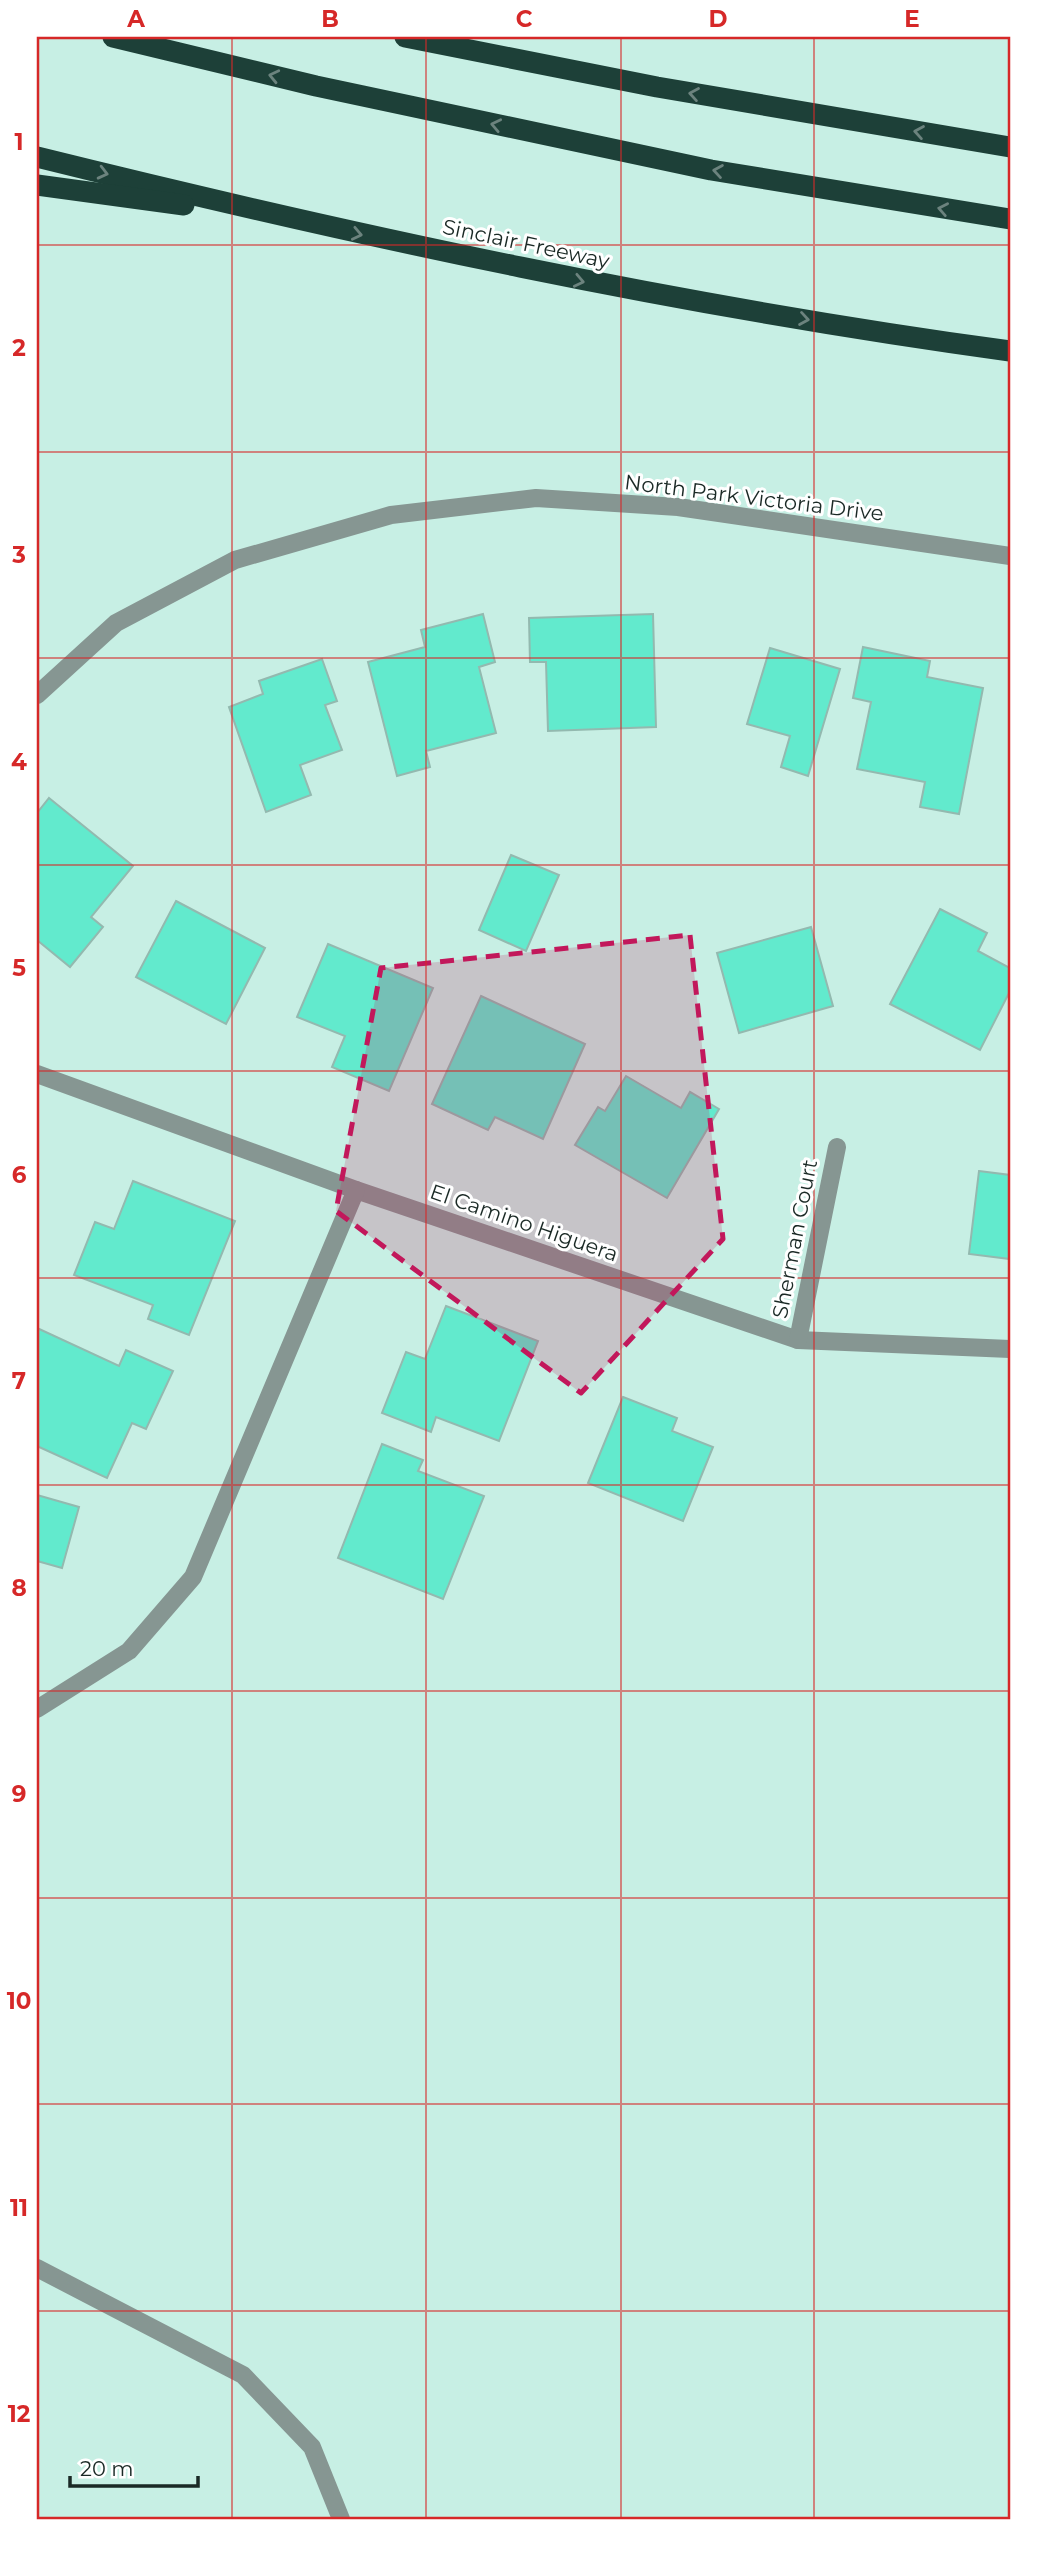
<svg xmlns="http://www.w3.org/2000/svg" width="1047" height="2556" viewBox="0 0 1047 2556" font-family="Montserrat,sans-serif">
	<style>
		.building { fill: #62eacd; stroke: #93b9af; stroke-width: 2 }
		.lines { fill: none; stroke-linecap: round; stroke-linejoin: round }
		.minor { stroke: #869692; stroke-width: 18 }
		.highway { stroke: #1d4038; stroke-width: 21 }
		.oneway { stroke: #6c837e }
		.marked { fill: #c2185b; fill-opacity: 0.2; stroke: #c2185b; stroke-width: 5; stroke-dasharray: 14 9; stroke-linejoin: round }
		.grid { fill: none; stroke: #d62828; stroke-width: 2; stroke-opacity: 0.55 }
		.labels { text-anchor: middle; stroke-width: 6; stroke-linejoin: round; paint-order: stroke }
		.street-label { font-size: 21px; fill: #1a2925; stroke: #fff }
		.neatline { fill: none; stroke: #d62828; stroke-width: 2.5 }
		.grid-label { font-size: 23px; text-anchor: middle; font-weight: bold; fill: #d62828 }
	</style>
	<rect width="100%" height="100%" fill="#c7efe4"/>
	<g class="building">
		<path d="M 483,614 L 495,662 L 479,667 L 496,733 L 426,751 L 430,767 L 397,776 L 368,662 L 425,647 L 421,630 Z"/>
		<path d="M 653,614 L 656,727 L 548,731 L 546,662 L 530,662 L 529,618 Z"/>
		<path d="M 863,647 L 930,661 L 927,677 L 983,688 L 959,814 L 920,807 L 925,782 L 857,769 L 871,702 L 853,698 Z"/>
		<path d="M 770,648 L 840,669 L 808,776 L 781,767 L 790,736 L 747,724 Z"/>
		<path d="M 322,659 L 337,701 L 325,705 L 342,750 L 300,765 L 311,795 L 266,812 L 229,707 L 263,694 L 259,681 Z"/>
		<path d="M 49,798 L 133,866 L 91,917 L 103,927 L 70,967 L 37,940 L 37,813 Z"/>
		<path d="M 511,855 L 559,875 L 526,951 L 479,930 Z"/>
		<path d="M 176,901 L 265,948 L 226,1024 L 136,977 Z"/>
		<path d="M 940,909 L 987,933 L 978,951 L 1010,968 L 1010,991 L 980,1050 L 890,1004 Z"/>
		<path d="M 811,927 L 833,1006 L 739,1033 L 717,953 Z"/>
		<path d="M 328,944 L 433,988 L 389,1091 L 332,1067 L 345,1036 L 297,1017 Z"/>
		<path d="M 481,996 L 585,1044 L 543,1139 L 495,1117 L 488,1130 L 432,1104 Z"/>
		<path d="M 626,1076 L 681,1108 L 690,1092 L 719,1109 L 667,1198 L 575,1145 L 598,1107 L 605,1111 Z"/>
		<path d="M 979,1171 L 1010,1175 L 1010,1259 L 969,1254 Z"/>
		<path d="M 133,1181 L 235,1221 L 189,1335 L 148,1319 L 153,1305 L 74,1275 L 95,1222 L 114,1229 Z"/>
		<path d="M 446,1306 L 538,1341 L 499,1441 L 436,1417 L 431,1432 L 382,1413 L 406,1352 L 425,1359 Z"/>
		<path d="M 37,1328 L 119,1366 L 126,1350 L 173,1371 L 146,1429 L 132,1423 L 107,1478 L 37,1446 Z"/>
		<path d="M 623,1397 L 677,1418 L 672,1431 L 713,1447 L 683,1521 L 588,1483 Z"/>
		<path d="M 382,1444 L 423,1460 L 418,1471 L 484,1496 L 443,1599 L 338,1558 Z"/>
		<path d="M 37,1495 L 79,1507 L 62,1568 L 37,1561 Z"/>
	</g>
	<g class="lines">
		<g class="minor">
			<path d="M 37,695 L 116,623 L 235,560 L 391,515 L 536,498 L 678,507 L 1010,556"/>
			<path d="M 37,1074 L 356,1190 L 798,1340 L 1010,1349"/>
			<path d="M 798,1340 L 837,1147"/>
			<path d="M 37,1709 L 129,1651 L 193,1577 L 356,1190"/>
			<path d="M 37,2268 L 243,2375 L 312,2447 L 341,2519"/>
		</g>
		<g class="highway">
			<path d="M 113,37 L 316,86 L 711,170 L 1010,219"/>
			<path d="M 405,37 L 657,87 L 1010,147"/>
			<path d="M 37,157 C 360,237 680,306 1010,351"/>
			<path d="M 37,185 L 184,205"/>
		</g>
	</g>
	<defs><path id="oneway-chevron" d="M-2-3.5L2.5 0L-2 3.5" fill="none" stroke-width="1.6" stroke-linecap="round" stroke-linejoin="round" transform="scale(1.75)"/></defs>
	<g class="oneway">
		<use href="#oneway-chevron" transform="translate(274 76) rotate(-167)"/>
		<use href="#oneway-chevron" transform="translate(694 94) rotate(-170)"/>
		<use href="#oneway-chevron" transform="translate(496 125) rotate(-168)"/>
		<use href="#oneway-chevron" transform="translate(919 132) rotate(-170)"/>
		<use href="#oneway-chevron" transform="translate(718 171) rotate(-171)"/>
		<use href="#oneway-chevron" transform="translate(103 173) rotate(14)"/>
		<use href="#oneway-chevron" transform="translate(943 209) rotate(-169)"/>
		<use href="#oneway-chevron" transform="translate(357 234) rotate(12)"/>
		<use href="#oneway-chevron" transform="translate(579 281) rotate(12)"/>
		<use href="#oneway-chevron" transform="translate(804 319) rotate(9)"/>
	</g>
	<path class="marked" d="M 690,935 L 723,1239 L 581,1393 L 336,1211 L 381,968 Z"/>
	<path class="grid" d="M 232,37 L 232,2519M 426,37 L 426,2519M 621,37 L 621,2519M 814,37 L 814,2519M 37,245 L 1010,245M 37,452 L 1010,452M 37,658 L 1010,658M 37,865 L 1010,865M 37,1071 L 1010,1071M 37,1278 L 1010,1278M 37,1485 L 1010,1485M 37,1691 L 1010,1691M 37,1898 L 1010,1898M 37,2104 L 1010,2104M 37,2311 L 1010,2311"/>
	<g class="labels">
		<g class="street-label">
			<text transform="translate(526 244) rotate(12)" y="7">Sinclair Freeway</text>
			<text transform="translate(754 498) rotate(7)" y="7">North Park Victoria Drive</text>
			<text transform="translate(524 1223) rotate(19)" y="7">El Camino Higuera</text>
			<text transform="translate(795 1239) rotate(-79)" y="7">Sherman Court</text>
		</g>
	</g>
	<rect width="1047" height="2556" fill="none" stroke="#ffffff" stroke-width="77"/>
	<path d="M70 2476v10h128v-10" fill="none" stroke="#1a2925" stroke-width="3.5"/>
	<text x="80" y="2476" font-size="21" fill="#1a2925" stroke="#ffffff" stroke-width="5" paint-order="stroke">20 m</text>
	<rect x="38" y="38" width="971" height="2480" class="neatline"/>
	<g class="grid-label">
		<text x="136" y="27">A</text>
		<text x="330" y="27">B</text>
		<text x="524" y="27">C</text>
		<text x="718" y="27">D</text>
		<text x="912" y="27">E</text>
		<text x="19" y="150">1</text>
		<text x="19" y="356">2</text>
		<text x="19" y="563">3</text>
		<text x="19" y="770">4</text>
		<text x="19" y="976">5</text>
		<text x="19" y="1183">6</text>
		<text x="19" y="1389">7</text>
		<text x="19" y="1596">8</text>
		<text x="19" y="1802">9</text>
		<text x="19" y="2009">10</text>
		<text x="19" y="2216">11</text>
		<text x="19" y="2422">12</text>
	</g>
</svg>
